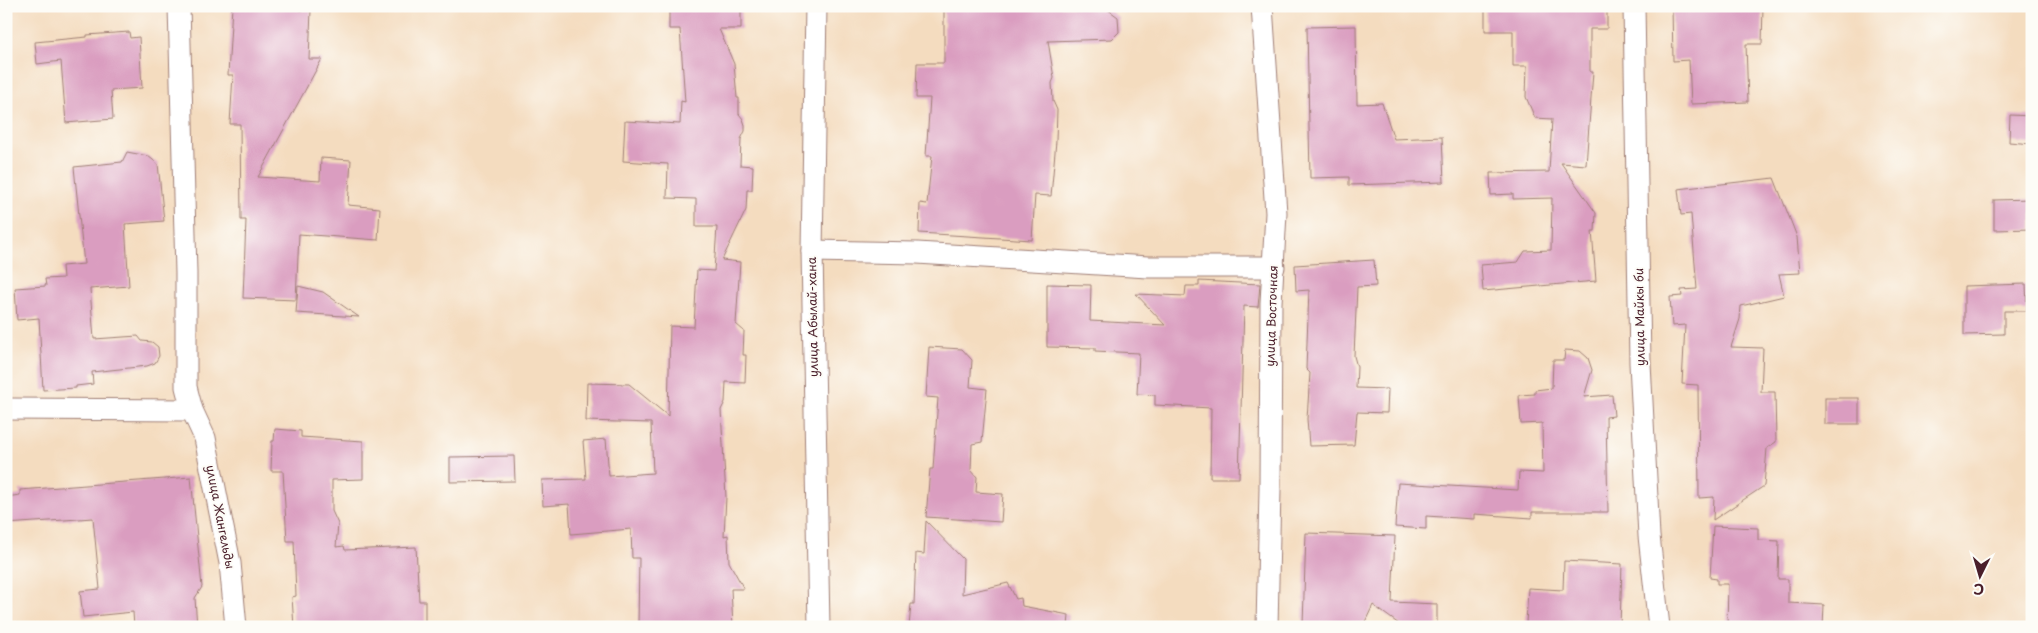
<svg xmlns="http://www.w3.org/2000/svg" width="2038" height="633" viewBox="0 0 2038 633" font-family="'Playpen Sans',sans-serif">
	<style>
		.building { fill: #da9dc0 }
		.lines { fill: none; stroke-linecap: round; stroke-linejoin: round }
		.minor-casing { stroke: #9f7e75; stroke-width: 23 }
		.minor { stroke: #fff; stroke-width: 21 }
		.labels { text-anchor: middle; stroke-width: 4; stroke-linejoin: round; paint-order: stroke }
		.street-label { font-size: 12px; fill: #4a1f2b; stroke: #fdfcf7 }
	</style>
	<rect width="100%" height="100%" fill="#fdfcf7"/>
	<filter id="ink" filterUnits="userSpaceOnUse"><feTurbulence type="fractalNoise" baseFrequency=".02" numOctaves="2"/><feDisplacementMap in="SourceGraphic" scale="10" xChannelSelector="R" yChannelSelector="G"/><feConvolveMatrix kernelMatrix="1 2 1 2 8 2 1 2 1" color-interpolation-filters="sRGB"/></filter>
	<filter id="wash" filterUnits="userSpaceOnUse"><feTurbulence type="fractalNoise" baseFrequency=".0096" numOctaves="4" result="noise"/><feDisplacementMap in="SourceGraphic" scale="20" xChannelSelector="R" yChannelSelector="G"/><feGaussianBlur stdDeviation="1.12" result="paint"/><feColorMatrix in="noise" values="0 0 0 0 0 0 0 0 0 0 0 0 0 0 0 0 0 1.4 0 .05"/><feComposite in="paint" operator="in"/></filter>
	<g filter="url(#wash)">
		<rect width="100%" height="100%" fill="#f4dcbf"/>
		<g id="blocks">
			<g class="building">
				<path d="M 232,6 L 299,6 L 299,10 L 311,10 L 309,59 L 322,59 L 258,177 L 320,181 L 321,158 L 351,160 L 348,205 L 380,208 L 378,240 L 299,234 L 296,300 L 243,298 L 246,220 L 241,220 L 240,124 L 230,124 L 233,75 L 228,75 Z"/>
				<path d="M 669,6 L 741,6 L 741,29 L 719,29 L 734,64 L 737,98 L 739,98 L 739,114 L 743,119 L 745,125 L 745,131 L 741,139 L 740,165 L 753,166 L 752,190 L 747,190 L 746,210 L 722,260 L 740,262 L 736,324 L 744,331 L 743,355 L 746,355 L 745,383 L 726,382 L 725,402 L 721,410 L 726,497 L 724,536 L 728,535 L 729,562 L 744,589 L 731,589 L 733,627 L 638,627 L 639,558 L 632,558 L 631,529 L 571,534 L 569,504 L 543,506 L 542,480 L 586,479 L 583,441 L 606,439 L 609,476 L 653,473 L 651,423 L 586,421 L 587,383 L 629,384 L 668,416 L 670,326 L 694,327 L 697,270 L 714,271 L 717,227 L 696,227 L 696,199 L 667,198 L 668,164 L 623,161 L 625,121 L 680,124 L 681,101 L 685,102 L 680,29 L 669,29 Z"/>
				<path d="M 1103,6 L 1118,17 L 1119,32 L 1112,39 L 1048,41 L 1054,78 L 1052,83 L 1053,101 L 1057,110 L 1056,141 L 1051,196 L 1035,195 L 1032,240 L 919,233 L 920,203 L 927,204 L 932,156 L 926,156 L 930,98 L 916,98 L 917,63 L 944,63 L 944,7 Z"/>
				<path d="M 1485,6 L 1607,6 L 1607,29 L 1590,29 L 1590,72 L 1593,72 L 1586,165 L 1561,163 L 1596,213 L 1595,231 L 1592,231 L 1596,281 L 1483,291 L 1481,265 L 1518,262 L 1525,251 L 1551,250 L 1552,198 L 1513,199 L 1513,194 L 1491,195 L 1490,173 L 1549,172 L 1552,119 L 1535,118 L 1526,97 L 1527,66 L 1513,66 L 1513,31 L 1485,31 Z"/>
				<path d="M 1672,6 L 1763,6 L 1762,44 L 1746,44 L 1748,102 L 1691,104 L 1689,60 L 1673,61 Z"/>
				<path d="M 1356,26 L 1357,104 L 1382,103 L 1394,139 L 1442,137 L 1444,182 L 1349,185 L 1349,177 L 1310,178 L 1307,27 Z"/>
				<path d="M 129,32 L 130,38 L 139,37 L 142,88 L 111,90 L 113,119 L 66,123 L 61,61 L 37,64 L 35,42 L 87,37 L 87,35 Z"/>
				<path d="M 2010,115 L 2032,116 L 2032,144 L 2009,142 Z"/>
				<path d="M 127,152 L 148,156 L 158,164 L 164,221 L 125,224 L 129,286 L 90,289 L 94,339 L 138,336 L 142,341 L 152,342 L 158,347 L 159,356 L 155,363 L 147,366 L 92,372 L 93,384 L 76,386 L 76,388 L 43,390 L 39,318 L 17,320 L 15,288 L 46,286 L 45,279 L 63,278 L 62,266 L 84,264 L 74,167 L 122,162 Z"/>
				<path d="M 1774,178 L 1797,237 L 1800,273 L 1779,274 L 1784,296 L 1741,306 L 1740,319 L 1731,347 L 1763,348 L 1761,392 L 1775,392 L 1776,442 L 1767,448 L 1764,486 L 1713,520 L 1714,497 L 1699,498 L 1698,385 L 1682,384 L 1685,325 L 1672,326 L 1670,297 L 1682,296 L 1681,290 L 1697,289 L 1691,214 L 1681,215 L 1678,189 Z"/>
				<path d="M 2032,199 L 2032,229 L 1994,230 L 1994,200 Z"/>
				<path d="M 1374,260 L 1376,286 L 1357,287 L 1354,356 L 1357,367 L 1356,388 L 1388,389 L 1387,413 L 1357,412 L 1354,445 L 1309,446 L 1307,419 L 1310,373 L 1306,369 L 1309,290 L 1296,291 L 1295,265 Z"/>
				<path d="M 1199,281 L 1260,284 L 1258,307 L 1244,306 L 1239,478 L 1210,478 L 1211,408 L 1155,405 L 1155,395 L 1137,394 L 1139,353 L 1095,351 L 1095,348 L 1047,347 L 1047,284 L 1091,285 L 1090,321 L 1165,325 L 1136,294 L 1185,296 L 1186,286 L 1199,286 Z"/>
				<path d="M 2026,284 L 2027,311 L 2004,311 L 2004,334 L 1964,335 L 1964,286 Z"/>
				<path d="M 298,286 L 323,292 L 359,317 L 296,313 Z"/>
				<path d="M 929,347 L 962,349 L 972,360 L 970,387 L 987,389 L 982,442 L 972,444 L 971,470 L 977,477 L 976,492 L 1003,494 L 1001,522 L 926,517 L 930,469 L 933,469 L 938,398 L 926,397 Z"/>
				<path d="M 1565,350 L 1580,351 L 1588,358 L 1592,370 L 1584,397 L 1612,395 L 1614,416 L 1606,417 L 1608,512 L 1532,512 L 1532,518 L 1474,514 L 1474,519 L 1426,516 L 1426,529 L 1395,527 L 1398,483 L 1518,490 L 1519,472 L 1543,473 L 1542,423 L 1521,424 L 1519,395 L 1535,394 L 1535,390 L 1552,388 L 1553,360 L 1564,360 Z"/>
				<rect x="1825" y="398" width="34" height="26"/>
				<path d="M 275,429 L 301,431 L 301,437 L 363,441 L 363,479 L 332,480 L 332,511 L 338,524 L 336,547 L 344,546 L 345,550 L 416,547 L 419,601 L 425,601 L 425,627 L 294,627 L 292,597 L 296,596 L 294,541 L 287,541 L 283,471 L 271,471 L 272,441 L 274,441 Z"/>
				<path d="M 514,456 L 515,481 L 450,482 L 450,457 Z"/>
				<path d="M 191,477 L 202,587 L 195,598 L 197,627 L 134,627 L 133,612 L 83,617 L 80,591 L 100,589 L 93,518 L 6,524 L 6,497 L 20,495 L 20,490 Z"/>
				<path d="M 926,521 L 963,559 L 962,594 L 1008,583 L 1016,599 L 1021,598 L 1022,606 L 1069,615 L 1068,627 L 909,627 L 911,604 L 914,604 L 916,553 L 924,554 Z"/>
				<path d="M 1713,526 L 1758,528 L 1758,540 L 1779,541 L 1778,579 L 1788,579 L 1788,603 L 1824,605 L 1823,627 L 1727,627 L 1728,584 L 1717,584 L 1717,579 L 1710,578 Z"/>
				<path d="M 1306,533 L 1395,536 L 1392,602 L 1437,604 L 1437,627 L 1403,627 L 1373,605 L 1365,622 L 1353,626 L 1303,625 Z"/>
				<path d="M 1564,561 L 1622,564 L 1620,627 L 1526,624 L 1528,588 L 1563,590 Z"/>
			</g>
		</g>
	</g>
	<g filter="url(#ink)">
		<use href="#blocks" fill-opacity="0" stroke="#9f7e75" stroke-width="1"/>
		<g class="lines">
			<defs>
				<g id="minor">
					<path d="M 179,6 L 186,273 L 186,387 L 192,410 L 205,438 L 230,563 L 236,627"/>
					<path d="M 816,6 L 812,251 L 819,627"/>
					<path d="M 1262,6 L 1276,213 L 1271,303 L 1270,489 L 1267,627"/>
					<path d="M 1634,6 L 1640,363 L 1649,536 L 1659,627"/>
					<path d="M 812,251 L 917,253 L 1148,267 L 1274,267"/>
					<path d="M 6,409 L 192,410"/>
				</g>
			</defs>
			<use href="#minor" class="minor-casing"/>
			<use href="#minor" class="minor"/>
		</g>
	</g>
	<g class="labels">
		<g class="street-label">
			<text transform="translate(1272 316) rotate(-88)" y="4">улица Восточная</text>
			<text transform="translate(813 317) rotate(-91)" y="4">улица Абылай-хана</text>
			<text transform="translate(1640 317) rotate(-91)" y="4">улица Майкы би</text>
			<text transform="translate(220 517) rotate(79)" y="4">улица Жангельды</text>
		</g>
	</g>
	<rect width="2038" height="633" fill="none" stroke="#fdfcf7" stroke-width="25"/>
	<g transform="translate(1980 576) rotate(185)" stroke="#fdfcf7" stroke-width="4" paint-order="stroke">
	<path d="M0-4L9 19L0 12L-9 19Z" fill="#4a1f2b"/>
	<text y="-8" font-size="14" font-weight="bold" text-anchor="middle" fill="#4a1f2b">С</text>
	</g>
</svg>
